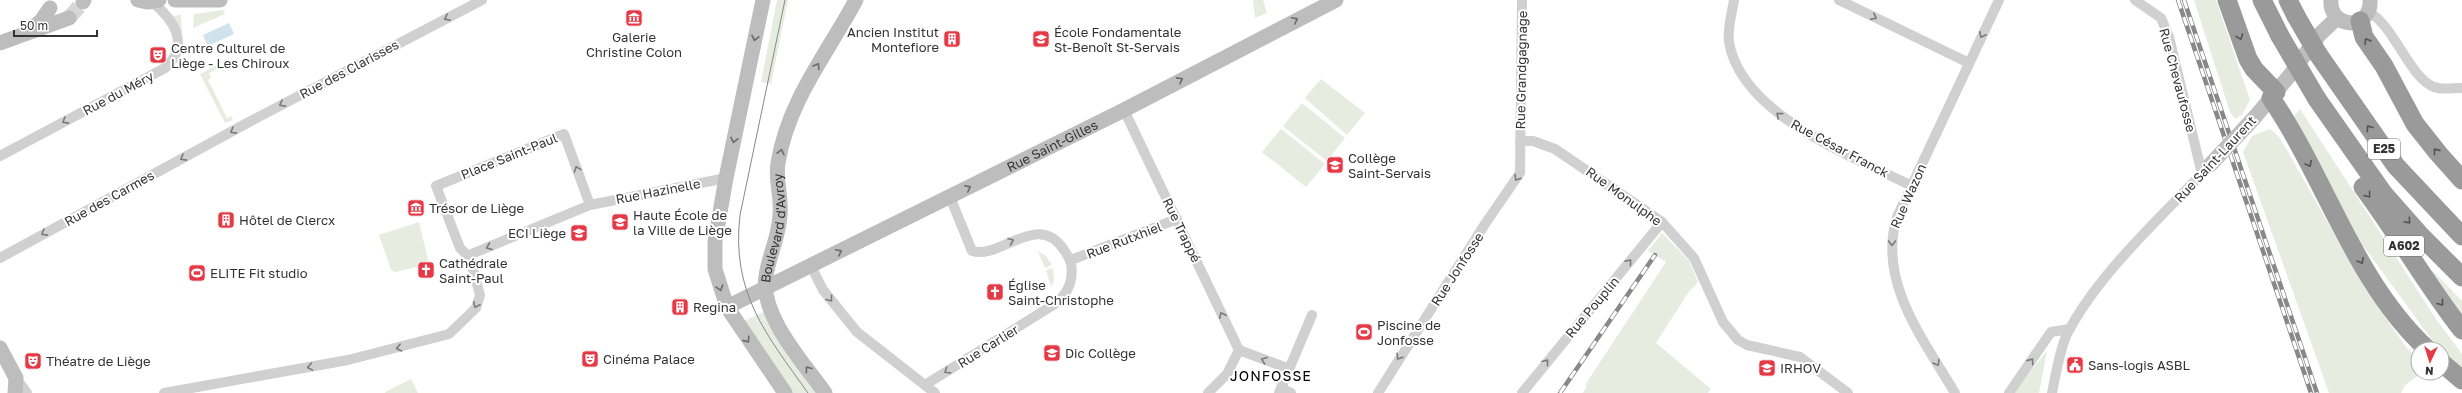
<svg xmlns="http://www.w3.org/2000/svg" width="2462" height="393" viewBox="0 0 2462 393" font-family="'Golos Text',sans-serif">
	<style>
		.green { fill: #e6ecdf }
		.water { fill: #cfe2ee }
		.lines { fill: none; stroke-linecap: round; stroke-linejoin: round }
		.secondary-tunnel { stroke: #d6d6d6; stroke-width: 15; stroke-dasharray: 15 8; stroke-linecap: butt }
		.street { stroke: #d0d0d0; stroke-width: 10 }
		.secondary { stroke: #bdbdbd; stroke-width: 15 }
		.highway { stroke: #9a9a9a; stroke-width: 19 }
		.tram { stroke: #888; stroke-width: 1 }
		.rail-casing { stroke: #888; stroke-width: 4.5 }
		.rail { stroke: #fff; stroke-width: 3; stroke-dasharray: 9; stroke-linecap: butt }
		.secondary-bridge { stroke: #bdbdbd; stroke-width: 15 }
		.highway-bridge { stroke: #9a9a9a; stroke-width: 19 }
		.oneway { stroke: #7a7a7a }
		.oneway2 { stroke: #6a6a6a }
		.oneway3 { stroke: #525252 }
		.labels { text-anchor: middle; stroke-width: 4; stroke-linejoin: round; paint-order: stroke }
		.shield { fill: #fff; stroke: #707070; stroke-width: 1 }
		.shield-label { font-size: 12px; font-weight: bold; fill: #333 }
		.poi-label { font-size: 13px; fill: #333; stroke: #fff; text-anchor: start }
		.street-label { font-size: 13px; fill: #333; stroke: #fff }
		.neighbourhood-label { font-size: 14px; letter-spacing: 1px; fill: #000; stroke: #fff }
	</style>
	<rect width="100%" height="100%" fill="#fff"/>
	<g class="green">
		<path d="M 777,0 L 788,0 L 771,84 L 761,82 Z"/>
		<path d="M 1249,0 L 1263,0 L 1267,13 L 1255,18 L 1253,0 Z"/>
		<path d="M 2194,0 L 2216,0 L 2250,100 L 2242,115 L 2235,119 L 2230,112 Z"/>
		<path d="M 223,10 L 225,14 L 193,28 L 194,14 Z"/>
		<path d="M 181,15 L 182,32 L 180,33 L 171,16 Z"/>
		<path d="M 217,65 L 218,68 L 209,73 L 211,78 L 208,80 L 227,118 L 231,116 L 233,120 L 225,123 L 200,74 Z"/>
		<path d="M 1321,79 L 1365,113 L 1347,135 L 1305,98 Z"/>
		<path d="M 1302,103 L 1345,138 L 1327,161 L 1283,126 Z"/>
		<path d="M 2300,109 L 2436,319 L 2462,354 L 2462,369 L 2442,352 L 2442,349 L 2438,348 L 2362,244 L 2307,145 L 2294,116 Z"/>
		<path d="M 1281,129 L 1325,164 L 1306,187 L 1262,152 Z"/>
		<path d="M 2270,129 L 2278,136 L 2287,150 L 2364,287 L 2406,347 L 2418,359 L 2418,373 L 2422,373 L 2405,385 L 2401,393 L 2329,393 L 2243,152 L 2252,136 Z"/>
		<path d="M 419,222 L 429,264 L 395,272 L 391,270 L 379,235 Z"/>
		<path d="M 1662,233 L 1689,261 L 1698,282 L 1688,293 L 1656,343 L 1711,389 L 1708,393 L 1583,393 L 1587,386 L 1585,385 L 1666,262 L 1648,251 Z"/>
		<path d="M 1038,251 L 1046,256 L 1052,265 L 1045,268 Z"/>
		<path d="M 1053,268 L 1054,281 L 1051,286 L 1046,270 Z"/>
		<path d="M 2431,269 L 2462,301 L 2462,318 L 2441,291 Z"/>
		<path d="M 767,310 L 822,393 L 786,393 L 738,324 Z"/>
		<path d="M 2047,351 L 2039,393 L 2013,393 Z"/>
		<path d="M 411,379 L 418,393 L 385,393 L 385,392 Z"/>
	</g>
	<path class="water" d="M 229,23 L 234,34 L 208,46 L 203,35 Z"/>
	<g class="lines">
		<path class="secondary-tunnel" d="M 69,18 L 83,2"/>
		<g class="street">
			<path d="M 1734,0 C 1732,13 1727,29 1729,42 C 1741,115 1854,157 1912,186"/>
			<path d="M 1839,0 L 1969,63"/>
			<path d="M 2135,0 L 2161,18 L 2169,37 L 2202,174"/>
			<path d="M 2369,12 C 2395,27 2409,77 2434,87 C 2442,90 2453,88 2462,88"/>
			<path d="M 1124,110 L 1239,350"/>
			<path d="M 1520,141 L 1533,141 L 1555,149 L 1662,222 L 1694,258 L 1723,322 L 1738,340 L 1747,345 L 1800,357 L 1848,393"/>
			<path d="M 0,156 L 165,68 C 190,46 175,20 152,2"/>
			<path d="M 590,205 L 564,134 L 436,186 L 460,248 L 466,254 L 469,255 L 590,205 L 726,178"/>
			<path d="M 0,258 L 249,122 L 482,0"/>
			<path d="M 1071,260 L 1177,219"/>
			<path d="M 811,266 L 823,290 L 857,332 L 935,393"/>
			<path d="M 1239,350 L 1290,369"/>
			<path d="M 16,378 L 27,393"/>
			<path d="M 925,385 L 1058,302 C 1064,295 1070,288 1071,279 C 1073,266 1071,260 1064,250 C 1038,210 1000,260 972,251 L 950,197"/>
			<path d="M 1281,388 L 1291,393"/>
			<path d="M 164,393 L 348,360 L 449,334 L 476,308 L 480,295 L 469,255"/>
			<path d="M 1208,393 L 1227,374 L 1239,350"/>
			<path d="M 1279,393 L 1312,315"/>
			<path d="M 1378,393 L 1485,224 L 1520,173 L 1522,0"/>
			<path d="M 1522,393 L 1662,222"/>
			<path d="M 1955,393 C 1924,340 1877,282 1897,217 L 1999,0"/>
			<path d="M 2009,393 L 2051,332 L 2070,329"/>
			<path d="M 2052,393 C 2056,374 2059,352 2067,334 C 2099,272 2162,217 2210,165"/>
		</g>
		<g class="secondary">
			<path d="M 138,0 L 147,2 L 159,0"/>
			<path d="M 175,0 L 220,0"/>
			<path d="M 763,0 L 726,178 L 715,241 L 715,269 L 727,307 L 785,393"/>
			<path d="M 2331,0 C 2330,13 2338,22 2351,23 C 2364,22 2371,12 2370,0"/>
			<path d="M 83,2 L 84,0"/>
			<path d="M 31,29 L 41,21 L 50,8"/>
			<path d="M 0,43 L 69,18"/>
			<path d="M 2255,117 L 2290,75 L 2319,35 L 2337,18"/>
			<path id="s1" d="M 727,307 L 1124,110 L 1336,0"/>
			<path d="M 0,348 L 16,378 L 15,393"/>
			<path id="s2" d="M 825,393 C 804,363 759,315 766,276 C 769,255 779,237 780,215 C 782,197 775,180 778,163 C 788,101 827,54 856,0"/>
		</g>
		<g class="highway">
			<path d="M 2227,0 L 2248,59 L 2254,69 L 2276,92"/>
			<path d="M 2262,0 L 2280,36"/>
			<path d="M 2288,0 L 2296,16"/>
			<path d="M 2360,21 L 2364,37 L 2384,66 L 2415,124 L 2438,153 L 2462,180"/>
			<path d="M 2318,54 L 2396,166 L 2462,236"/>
			<path d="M 2271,98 C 2326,179 2354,281 2427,349"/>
			<path d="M 2317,99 L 2383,193 L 2421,236 L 2462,277"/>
			<path d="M 2363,187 C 2398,234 2426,284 2462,330"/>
			<path d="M 2442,363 L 2462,380"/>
		</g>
		<path class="tram" d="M 785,0 L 740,215 C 731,293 766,334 808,393"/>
		<defs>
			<g id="rail">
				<path d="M 2178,0 L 2311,393"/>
				<path d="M 2184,0 L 2317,393"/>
				<path d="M 1560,393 L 1655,255"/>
			</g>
		</defs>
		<use href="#rail" class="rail-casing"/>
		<use href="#rail" class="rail"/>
		<path class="secondary-bridge" d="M 2210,165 L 2255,117"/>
		<g class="highway-bridge">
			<path d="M 2296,16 L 2318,54"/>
			<path d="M 2280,36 L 2317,99"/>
		</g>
	</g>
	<defs><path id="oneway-chevron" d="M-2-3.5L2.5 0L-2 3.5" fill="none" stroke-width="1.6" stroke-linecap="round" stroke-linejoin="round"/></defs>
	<g class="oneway">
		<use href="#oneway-chevron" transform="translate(1874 17) rotate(26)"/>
		<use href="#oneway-chevron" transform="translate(447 18) rotate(153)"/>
		<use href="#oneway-chevron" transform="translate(1982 35) rotate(116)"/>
		<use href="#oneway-chevron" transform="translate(282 104) rotate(152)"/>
		<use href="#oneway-chevron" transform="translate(1779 115) rotate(-140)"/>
		<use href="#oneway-chevron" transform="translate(65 121) rotate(151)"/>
		<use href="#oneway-chevron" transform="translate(233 131) rotate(151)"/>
		<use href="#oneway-chevron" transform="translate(183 158) rotate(151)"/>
		<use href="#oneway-chevron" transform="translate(577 169) rotate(-110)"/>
		<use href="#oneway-chevron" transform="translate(1517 178) rotate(123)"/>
		<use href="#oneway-chevron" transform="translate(44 233) rotate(151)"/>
		<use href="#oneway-chevron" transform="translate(1011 241) rotate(-21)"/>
		<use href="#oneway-chevron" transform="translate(1892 243) rotate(91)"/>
		<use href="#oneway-chevron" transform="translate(489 247) rotate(158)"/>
		<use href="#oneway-chevron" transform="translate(1629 262) rotate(-50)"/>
		<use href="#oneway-chevron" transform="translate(830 299) rotate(52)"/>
		<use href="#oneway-chevron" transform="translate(476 305) rotate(116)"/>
		<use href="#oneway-chevron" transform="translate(1222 315) rotate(-115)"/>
		<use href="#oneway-chevron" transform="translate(399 348) rotate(167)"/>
		<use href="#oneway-chevron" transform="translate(1399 357) rotate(123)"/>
		<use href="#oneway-chevron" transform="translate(1264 360) rotate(-159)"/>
		<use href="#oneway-chevron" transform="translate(2031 361) rotate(-55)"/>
		<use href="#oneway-chevron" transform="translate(1546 362) rotate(-52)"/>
		<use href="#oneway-chevron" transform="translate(1937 363) rotate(59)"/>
		<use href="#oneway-chevron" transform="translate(310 367) rotate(170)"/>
		<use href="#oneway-chevron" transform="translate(947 371) rotate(148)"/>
	</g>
	<g class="oneway2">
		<use href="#oneway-chevron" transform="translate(1295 20) rotate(-27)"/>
		<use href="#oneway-chevron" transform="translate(755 38) rotate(102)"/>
		<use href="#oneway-chevron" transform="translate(817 66) rotate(-59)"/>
		<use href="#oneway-chevron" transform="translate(1180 80) rotate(-28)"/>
		<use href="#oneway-chevron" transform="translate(734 140) rotate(102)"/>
		<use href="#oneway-chevron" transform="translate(781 152) rotate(-77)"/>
		<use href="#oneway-chevron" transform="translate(968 188) rotate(-26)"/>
		<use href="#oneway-chevron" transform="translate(839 252) rotate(-27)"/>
		<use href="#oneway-chevron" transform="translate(720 288) rotate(72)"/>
		<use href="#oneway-chevron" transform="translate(747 340) rotate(55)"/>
		<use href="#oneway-chevron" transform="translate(808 369) rotate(-126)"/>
	</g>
	<g class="oneway3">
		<use href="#oneway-chevron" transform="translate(2240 37) rotate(70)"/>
		<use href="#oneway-chevron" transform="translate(2367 41) rotate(-121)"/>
		<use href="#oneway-chevron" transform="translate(2369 128) rotate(-126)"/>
		<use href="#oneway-chevron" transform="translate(2436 151) rotate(-129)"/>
		<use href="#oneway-chevron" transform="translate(2309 164) rotate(62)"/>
		<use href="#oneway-chevron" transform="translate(2368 195) rotate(53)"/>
		<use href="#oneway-chevron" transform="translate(2408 221) rotate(49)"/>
		<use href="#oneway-chevron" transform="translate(2361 261) rotate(60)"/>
		<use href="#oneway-chevron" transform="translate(2441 303) rotate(52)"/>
	</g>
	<defs>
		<symbol id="museum-square" viewBox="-11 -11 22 22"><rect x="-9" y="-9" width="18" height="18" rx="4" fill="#e63946" stroke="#fff"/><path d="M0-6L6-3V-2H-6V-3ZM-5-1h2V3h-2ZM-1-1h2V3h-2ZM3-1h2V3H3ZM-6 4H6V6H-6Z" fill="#fff"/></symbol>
		<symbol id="building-square" viewBox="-11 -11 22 22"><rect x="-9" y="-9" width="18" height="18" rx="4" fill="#e63946" stroke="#fff"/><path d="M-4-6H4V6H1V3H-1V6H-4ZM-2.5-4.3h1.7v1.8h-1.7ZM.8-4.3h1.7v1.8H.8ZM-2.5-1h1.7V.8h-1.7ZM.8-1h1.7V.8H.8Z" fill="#fff"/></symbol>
		<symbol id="school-square" viewBox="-11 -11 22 22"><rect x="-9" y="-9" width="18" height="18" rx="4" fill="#e63946" stroke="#fff"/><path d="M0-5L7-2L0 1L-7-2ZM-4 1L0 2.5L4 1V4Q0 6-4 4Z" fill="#fff"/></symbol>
		<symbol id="theatre-square" viewBox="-11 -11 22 22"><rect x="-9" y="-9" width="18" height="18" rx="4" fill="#e63946" stroke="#fff"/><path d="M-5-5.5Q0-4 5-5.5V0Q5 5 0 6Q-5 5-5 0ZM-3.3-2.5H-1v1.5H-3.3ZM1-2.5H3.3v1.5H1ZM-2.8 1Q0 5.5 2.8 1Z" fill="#fff"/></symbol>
		<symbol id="university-square" viewBox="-11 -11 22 22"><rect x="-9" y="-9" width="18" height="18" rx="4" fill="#e63946" stroke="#fff"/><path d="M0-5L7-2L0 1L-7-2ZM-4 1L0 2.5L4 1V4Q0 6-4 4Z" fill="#fff"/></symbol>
		<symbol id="church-square" viewBox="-11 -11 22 22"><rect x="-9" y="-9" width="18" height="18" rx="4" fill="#e63946" stroke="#fff"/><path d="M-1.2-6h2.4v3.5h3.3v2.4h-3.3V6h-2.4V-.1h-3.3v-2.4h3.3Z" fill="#fff"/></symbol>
		<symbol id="stadium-square" viewBox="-11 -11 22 22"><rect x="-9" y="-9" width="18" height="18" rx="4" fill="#e63946" stroke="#fff"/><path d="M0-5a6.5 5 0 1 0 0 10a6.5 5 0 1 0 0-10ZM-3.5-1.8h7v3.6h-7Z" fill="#fff"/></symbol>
		<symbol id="civic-square" viewBox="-11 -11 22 22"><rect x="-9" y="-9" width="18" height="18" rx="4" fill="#e63946" stroke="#fff"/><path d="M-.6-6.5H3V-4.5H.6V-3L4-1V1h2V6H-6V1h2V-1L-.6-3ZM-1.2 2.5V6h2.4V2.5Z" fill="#fff"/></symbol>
	</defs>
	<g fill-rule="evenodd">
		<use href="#museum-square" x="624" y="8" width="20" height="20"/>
		<use href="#building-square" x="942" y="29" width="20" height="20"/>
		<use href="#school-square" x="1031" y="29" width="20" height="20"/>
		<use href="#theatre-square" x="148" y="45" width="20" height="20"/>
		<use href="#school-square" x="1325" y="155" width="20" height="20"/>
		<use href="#museum-square" x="406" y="198" width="20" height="20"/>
		<use href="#building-square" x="216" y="210" width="20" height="20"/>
		<use href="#university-square" x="610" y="212" width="20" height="20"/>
		<use href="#school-square" x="569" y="223" width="20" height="20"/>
		<use href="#church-square" x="416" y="260" width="20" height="20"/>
		<use href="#stadium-square" x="187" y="263" width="20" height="20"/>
		<use href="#church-square" x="985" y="282" width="20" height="20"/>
		<use href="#building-square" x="670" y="297" width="20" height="20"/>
		<use href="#stadium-square" x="1354" y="322" width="20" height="20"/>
		<use href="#school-square" x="1042" y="343" width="20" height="20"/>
		<use href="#theatre-square" x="580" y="349" width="20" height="20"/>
		<use href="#theatre-square" x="23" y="351" width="20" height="20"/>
		<use href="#civic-square" x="2065" y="355" width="20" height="20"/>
		<use href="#school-square" x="1757" y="358" width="20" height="20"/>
	</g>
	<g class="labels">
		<g class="shield">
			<rect x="2368" y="139" width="32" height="20" rx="3"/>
			<rect x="2384" y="236" width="40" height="20" rx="3"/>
		</g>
		<g class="shield-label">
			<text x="2384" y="153">E25</text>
			<text x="2404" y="250">A602</text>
		</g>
		<g class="poi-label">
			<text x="939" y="37" text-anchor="end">Ancien Institut<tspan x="939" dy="15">Montefiore</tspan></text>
			<text x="1054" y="37">École Fondamentale<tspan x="1054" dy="15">St-Benoît St-Servais</tspan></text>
			<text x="634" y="42" text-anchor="middle">Galerie<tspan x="634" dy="15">Christine Colon</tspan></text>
			<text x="171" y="53">Centre Culturel de<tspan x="171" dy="15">Liège - Les Chiroux</tspan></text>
			<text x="1348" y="163">Collège<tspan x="1348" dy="15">Saint-Servais</tspan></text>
			<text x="429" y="213">Trésor de Liège</text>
			<text x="633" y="220">Haute École de<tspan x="633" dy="15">la Ville de Liège</tspan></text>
			<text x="239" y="225">Hôtel de Clercx</text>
			<text x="566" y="238" text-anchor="end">ECI Liège</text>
			<text x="439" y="268">Cathédrale<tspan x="439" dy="15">Saint-Paul</tspan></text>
			<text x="210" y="278">ELITE Fit studio</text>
			<text x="1008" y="290">Église<tspan x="1008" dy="15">Saint-Christophe</tspan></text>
			<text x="693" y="312">Regina</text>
			<text x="1377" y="330">Piscine de<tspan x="1377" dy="15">Jonfosse</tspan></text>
			<text x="1065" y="358">Dic Collège</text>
			<text x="603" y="364">Cinéma Palace</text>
			<text x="46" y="366">Théatre de Liège</text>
			<text x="2088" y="370">Sans-logis ASBL</text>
			<text x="1780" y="373">IRHOV</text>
		</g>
		<g class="street-label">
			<text transform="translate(349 69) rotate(-28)" y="5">Rue des Clarisses</text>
			<text transform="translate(1521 70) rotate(-89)" y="5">Rue Grandgagnage</text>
			<text transform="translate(2178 80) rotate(75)" y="5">Rue Chevaufosse</text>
			<text transform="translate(118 93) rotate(-28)" y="5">Rue du Méry</text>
			<text dy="5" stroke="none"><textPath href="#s1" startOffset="363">Rue Saint-Gilles</textPath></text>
			<text transform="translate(1840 148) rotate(28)" y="5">Rue César Franck</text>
			<text transform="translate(509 156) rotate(-22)" y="5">Place Saint-Paul</text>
			<text transform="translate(2215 159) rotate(-47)" y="5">Rue Saint-Laurent</text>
			<text transform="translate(658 191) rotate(-11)" y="5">Rue Hazinelle</text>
			<text transform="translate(1624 196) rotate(36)" y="5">Rue Monulphe</text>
			<text transform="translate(1908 196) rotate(-66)" y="5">Rue Wazon</text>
			<text transform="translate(109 198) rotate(-29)" y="5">Rue des Carmes</text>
			<text dy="5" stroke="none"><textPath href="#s2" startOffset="183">Boulevard d'Avroy</textPath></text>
			<text transform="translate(1182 230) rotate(64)" y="5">Rue Trappé</text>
			<text transform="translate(1124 240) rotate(-21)" y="5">Rue Rutxhiel</text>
			<text transform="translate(1457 269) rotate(-57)" y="5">Rue Jonfosse</text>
			<text transform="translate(1592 307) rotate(-50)" y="5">Rue Pouplin</text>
			<text transform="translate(988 346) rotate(-32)" y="5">Rue Carlier</text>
		</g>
		<g class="neighbourhood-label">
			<text x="1271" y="381">JONFOSSE</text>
		</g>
	</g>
	<g transform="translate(2430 361) rotate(184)"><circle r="19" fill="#ffffff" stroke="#adadad"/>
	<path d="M0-3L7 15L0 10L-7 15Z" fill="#e63946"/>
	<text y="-6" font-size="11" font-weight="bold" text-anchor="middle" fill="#333333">N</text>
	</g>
	<path d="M14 30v6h83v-6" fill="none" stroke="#333333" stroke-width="2"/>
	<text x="20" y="30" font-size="12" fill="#333333" stroke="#ffffff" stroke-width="3" paint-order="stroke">50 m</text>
</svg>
